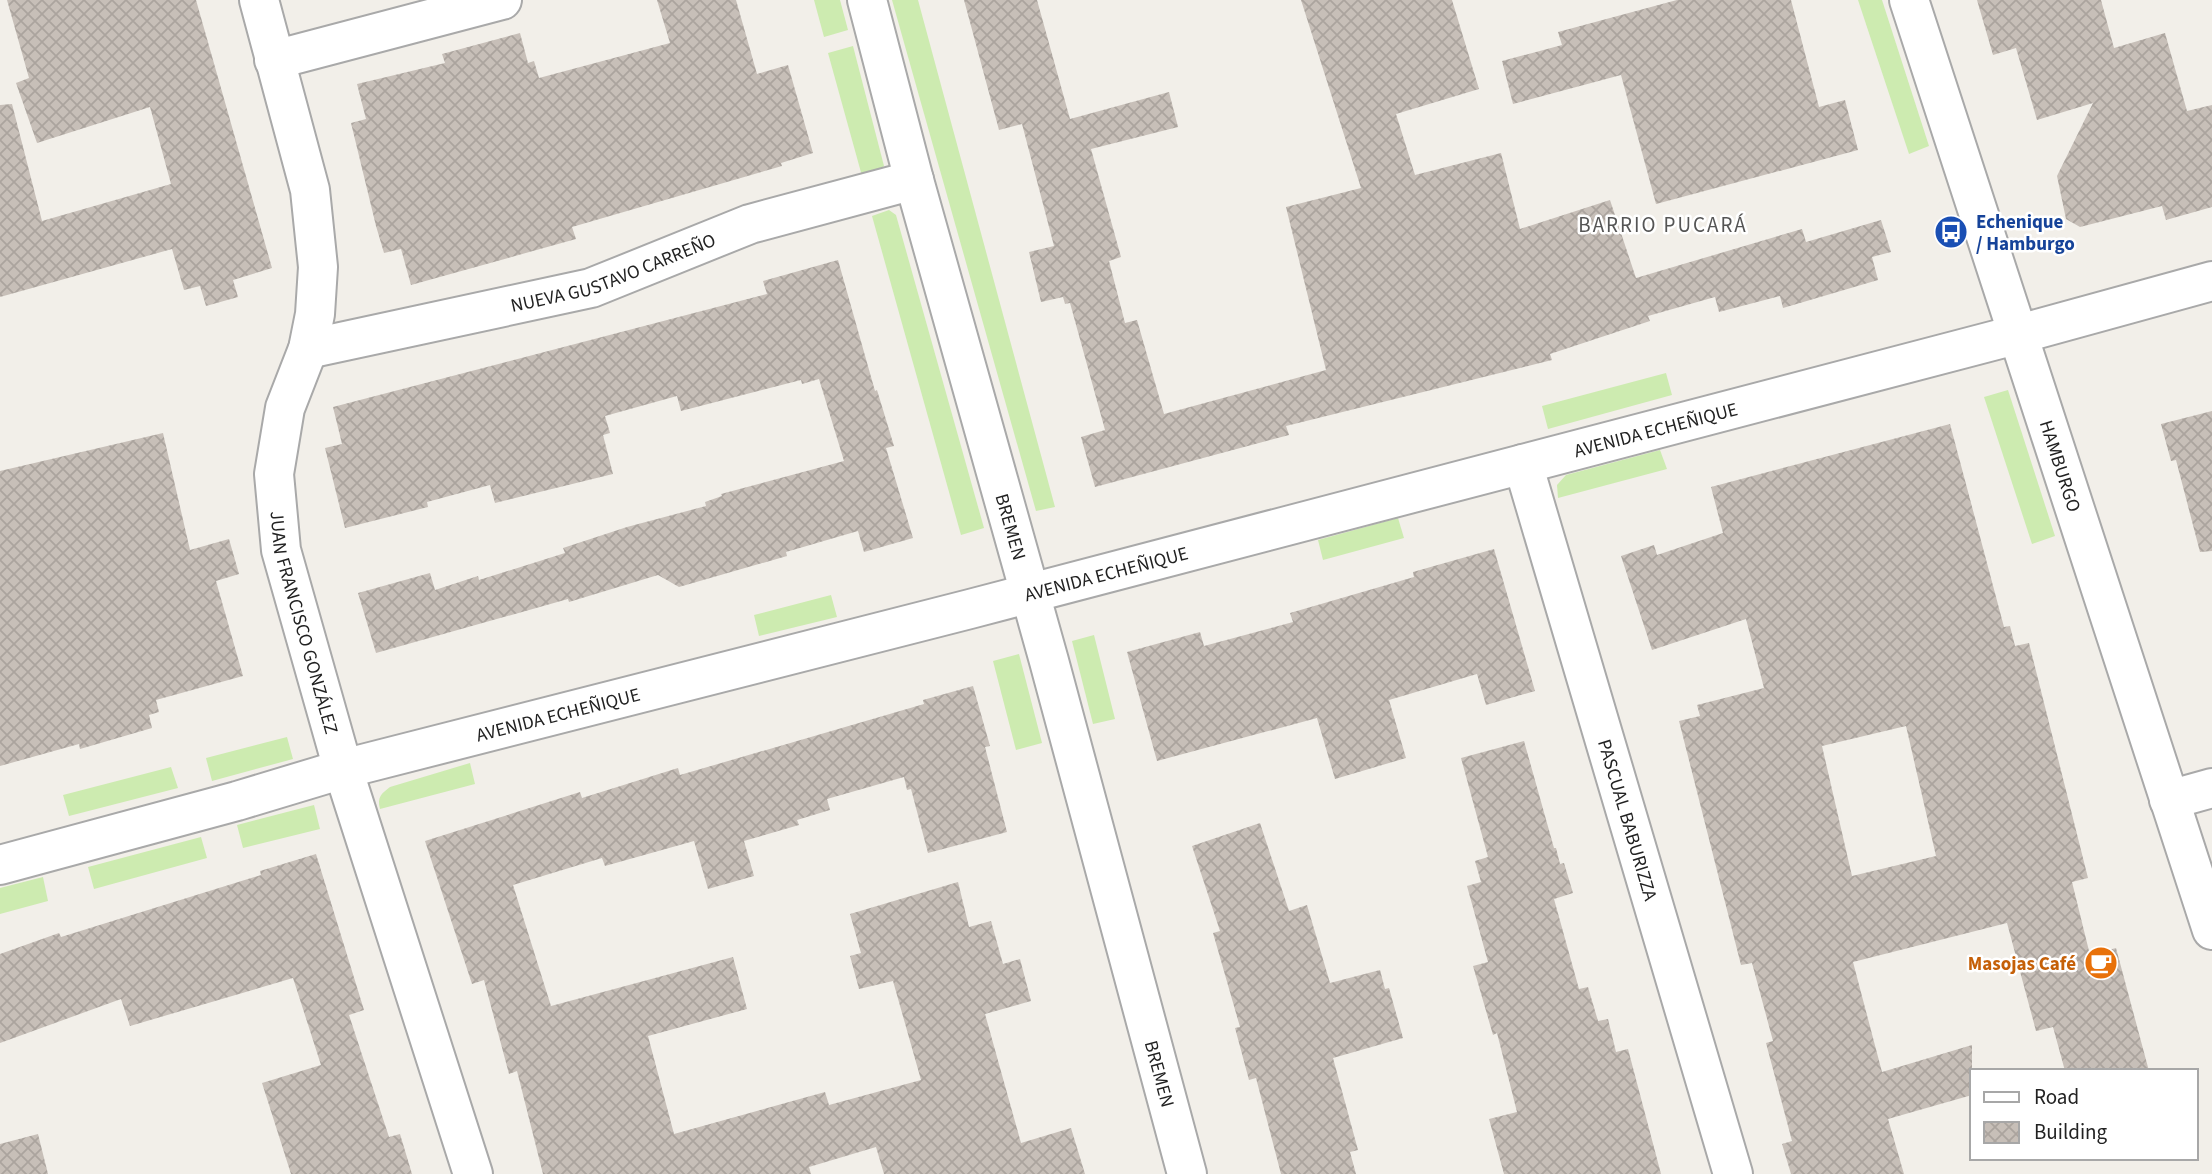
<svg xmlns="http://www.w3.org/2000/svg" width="2212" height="1174" viewBox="0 0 2212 1174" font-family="'Source Sans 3',sans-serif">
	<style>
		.grass { fill: #cdebb0 }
		.building { fill: url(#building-cross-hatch); fill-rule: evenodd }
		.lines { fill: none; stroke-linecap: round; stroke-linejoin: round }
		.minor-casing { stroke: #a9a9a9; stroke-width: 42 }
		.minor { stroke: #fff; stroke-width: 38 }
		.labels { text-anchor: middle; stroke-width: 5; stroke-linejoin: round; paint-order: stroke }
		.transit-label { font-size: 19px; font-weight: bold; fill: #164399; stroke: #fff; text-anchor: start }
		.street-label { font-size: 19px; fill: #222; stroke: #fff }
		.food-label { font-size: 19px; font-weight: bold; fill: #c56008; stroke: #fff; text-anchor: end }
		.neighbourhood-label { font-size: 21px; letter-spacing: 2px; fill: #555; stroke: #fff }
	</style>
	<defs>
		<pattern id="building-cross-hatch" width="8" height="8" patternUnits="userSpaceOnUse" patternTransform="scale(1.75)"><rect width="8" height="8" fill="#c7bfb8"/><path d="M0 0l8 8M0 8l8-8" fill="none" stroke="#aba49e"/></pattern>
	</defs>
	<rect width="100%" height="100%" fill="#f2efe9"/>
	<g class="grass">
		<path d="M 814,0 L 840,0 L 848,30 L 824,37 Z"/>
		<path d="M 892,0 L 918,0 L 1055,507 L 1036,511 Z"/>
		<path d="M 1858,0 L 1882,0 L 1929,146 L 1909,154 Z"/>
		<path d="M 853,46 L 884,166 L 877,172 L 862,176 L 828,53 Z"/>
		<path d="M 889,210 L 896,215 L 984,528 L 961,535 L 872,216 Z"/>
		<path d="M 1666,373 L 1672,395 L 1548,429 L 1542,406 Z"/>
		<path d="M 2008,390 L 2055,536 L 2032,544 L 1984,397 Z"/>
		<path d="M 1660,450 L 1667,469 L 1558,498 L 1557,485 L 1566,475 Z"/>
		<path d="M 1398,518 L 1404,538 L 1323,560 L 1318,540 Z"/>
		<path d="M 831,595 L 837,617 L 759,636 L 754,615 Z"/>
		<path d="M 1094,635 L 1115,719 L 1093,724 L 1072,641 Z"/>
		<path d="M 1019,654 L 1042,743 L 1016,750 L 993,661 Z"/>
		<path d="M 287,737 L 293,759 L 212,781 L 206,758 Z"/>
		<path d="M 470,763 L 475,784 L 380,809 C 377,797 381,794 390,787 Z"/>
		<path d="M 171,767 L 178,788 L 69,816 L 63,795 Z"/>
		<path d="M 314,805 L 320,829 L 243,848 L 237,825 Z"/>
		<path d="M 201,837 L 207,858 L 94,889 L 88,867 Z"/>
		<path d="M 43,877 L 48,901 L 0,914 L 0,888 Z"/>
	</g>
	<g class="building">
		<path d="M 7,0 L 196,0 L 272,268 L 233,280 L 238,297 L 206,306 L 200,286 L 184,290 L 172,249 L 0,297 L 0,105 L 12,104 L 42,221 L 171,184 L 150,107 L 37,143 L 16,83 L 29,78 Z"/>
		<path d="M 657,0 L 736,0 L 757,74 L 788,65 L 813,153 L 781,163 L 782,166 L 572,227 L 576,239 L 411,285 L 401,249 L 384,253 L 376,226 L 351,123 L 366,119 L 357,84 L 445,63 L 442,54 L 520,33 L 528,63 L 534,61 L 539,78 L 670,43 Z"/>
		<path d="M 964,0 L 1037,0 L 1070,119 L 1169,92 L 1178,127 L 1091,149 L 1121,257 L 1109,261 L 1125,323 L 1137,320 L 1164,414 L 1326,370 L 1286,207 L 1361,188 L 1301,0 L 1452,0 L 1479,89 L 1396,114 L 1415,175 L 1501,153 L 1520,229 L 1610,200 L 1636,278 L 1802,229 L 1806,242 L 1881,220 L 1891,252 L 1872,257 L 1878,280 L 1783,308 L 1780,296 L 1719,312 L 1715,297 L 1648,316 L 1650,321 L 1550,354 L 1552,360 L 1286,426 L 1289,435 L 1095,487 L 1081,437 L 1105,430 L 1070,303 L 1065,304 L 1063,297 L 1041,302 L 1029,252 L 1054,246 L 1022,124 L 999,130 Z"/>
		<path d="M 1677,0 L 1791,0 L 1819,107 L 1845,100 L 1858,150 L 1656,204 L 1621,75 L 1513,104 L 1502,61 L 1562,45 L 1558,32 Z"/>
		<path d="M 1977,0 L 2101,0 L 2114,48 L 2165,33 L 2187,111 L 2212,105 L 2212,207 L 2166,220 L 2162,206 L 2080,227 L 2066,219 L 2057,176 L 2093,103 L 2037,120 L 2016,48 L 1993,55 Z"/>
		<path d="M 838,260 L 875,391 L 877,390 L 894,446 L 886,448 L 913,538 L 864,552 L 858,531 L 786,552 L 787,556 L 679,587 L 658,575 L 569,602 L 568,599 L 376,653 L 358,593 L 430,573 L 435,590 L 478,576 L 479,580 L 565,553 L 563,548 L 627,527 L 706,506 L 705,502 L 722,496 L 721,494 L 844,461 L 819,379 L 802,384 L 801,380 L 681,411 L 677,396 L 605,416 L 610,433 L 603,435 L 613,474 L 495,503 L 490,485 L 427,502 L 428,507 L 345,528 L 325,448 L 342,444 L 333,407 L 767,294 L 763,281 Z"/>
		<path d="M 2212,411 L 2212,551 L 2200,552 L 2176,460 L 2171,461 L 2161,424 Z"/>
		<path d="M 1950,424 L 2004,627 L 2010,626 L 2015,646 L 2029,643 L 2088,878 L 2072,882 L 2090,955 L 2116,948 L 2149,1071 L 2065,1071 L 2053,1027 L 2036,1031 L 2007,923 L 1853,962 L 1882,1072 L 1972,1045 L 1972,1095 L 1888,1119 L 1904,1174 L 1791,1174 L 1782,1144 L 1792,1141 L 1766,1043 L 1773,1041 L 1752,963 L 1741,965 L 1679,721 L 1700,716 L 1697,705 L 1764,688 L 1746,619 L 1652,650 L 1621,556 L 1654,545 L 1657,555 L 1723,533 L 1711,487 ZM 1906,726 L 1936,856 L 1852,876 L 1822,746 Z"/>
		<path d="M 163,433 L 190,550 L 229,539 L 239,574 L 216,581 L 243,676 L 156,700 L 159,712 L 149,715 L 152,728 L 80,749 L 79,744 L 0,766 L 0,471 Z"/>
		<path d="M 1494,549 L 1535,691 L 1486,705 L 1477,674 L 1389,700 L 1406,758 L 1335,779 L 1317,718 L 1157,761 L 1127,652 L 1200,632 L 1204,646 L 1293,622 L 1290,613 L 1414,577 L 1413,572 Z"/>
		<path d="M 973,686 L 990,746 L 985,747 L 1007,832 L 928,853 L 911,789 L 907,790 L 904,777 L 827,799 L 830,810 L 797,820 L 799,825 L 744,841 L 754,876 L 708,889 L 694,841 L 605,866 L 602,858 L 513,885 L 551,1006 L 733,957 L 747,1009 L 648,1036 L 674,1134 L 825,1092 L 829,1105 L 921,1080 L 893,981 L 859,989 L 850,956 L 861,953 L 850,914 L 958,882 L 969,927 L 991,921 L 1003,964 L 1020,959 L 1031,1001 L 985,1014 L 1021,1143 L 1071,1128 L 1085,1174 L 884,1174 L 876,1147 L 809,1167 L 811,1174 L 543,1174 L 517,1071 L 509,1074 L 484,980 L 472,984 L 425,841 L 580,792 L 582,798 L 678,768 L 680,775 L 924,704 L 923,700 Z"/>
		<path d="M 1524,741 L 1554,848 L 1556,848 L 1560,864 L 1564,863 L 1573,893 L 1554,899 L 1579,989 L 1588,987 L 1598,1021 L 1608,1019 L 1616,1052 L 1628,1049 L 1661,1174 L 1504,1174 L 1489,1119 L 1517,1112 L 1497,1033 L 1493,1035 L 1473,966 L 1488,962 L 1467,886 L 1481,882 L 1475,861 L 1488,857 L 1461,758 Z"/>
		<path d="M 1260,823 L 1289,911 L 1307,905 L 1330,983 L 1380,970 L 1385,989 L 1389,988 L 1403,1038 L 1333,1058 L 1358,1150 L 1350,1152 L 1356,1174 L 1281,1174 L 1256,1078 L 1249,1080 L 1235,1028 L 1240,1027 L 1213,933 L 1220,931 L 1192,846 Z"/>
		<path d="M 316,854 L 364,1010 L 349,1015 L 389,1137 L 400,1134 L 412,1174 L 291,1174 L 262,1083 L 321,1065 L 293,978 L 130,1026 L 121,999 L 0,1043 L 0,954 L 59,933 L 61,937 L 261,875 L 260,871 Z"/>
		<path d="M 38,1134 L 48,1174 L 0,1174 L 0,1144 Z"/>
	</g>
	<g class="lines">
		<defs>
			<g id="minor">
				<path id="s1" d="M 259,0 L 310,190 L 318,267 L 315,314 L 308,349 L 285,408 L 274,474 L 281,550 L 343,769 L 473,1174"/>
				<path id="s2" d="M 867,0 L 914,180 L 1049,661 L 1187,1174"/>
				<path id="s3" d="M 1909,0 L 2212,930"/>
				<path d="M 274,60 L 502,0"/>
				<path id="s4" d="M 308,349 L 591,288 L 750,224 L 914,180"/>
				<path id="s5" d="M 1523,464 L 1733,1174"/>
				<path d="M 2169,800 L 2212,788"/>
				<path id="s6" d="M 0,865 L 237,801 L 343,769 L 970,609 L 2019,334 L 2212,281"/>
			</g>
		</defs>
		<use href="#minor" class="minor-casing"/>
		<use href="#minor" class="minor"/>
	</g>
	<defs>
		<symbol id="bus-disc" viewBox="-11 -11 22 22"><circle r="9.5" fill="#1a4fb4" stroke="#fff"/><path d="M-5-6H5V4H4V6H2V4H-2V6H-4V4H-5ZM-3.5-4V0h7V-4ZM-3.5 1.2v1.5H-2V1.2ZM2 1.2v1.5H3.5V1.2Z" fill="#fff"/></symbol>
		<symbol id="cafe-disc" viewBox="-11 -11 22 22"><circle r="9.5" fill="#e8710a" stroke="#fff"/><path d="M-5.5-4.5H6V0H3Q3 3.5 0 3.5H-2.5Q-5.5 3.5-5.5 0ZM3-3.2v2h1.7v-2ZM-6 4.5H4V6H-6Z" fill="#fff"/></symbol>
	</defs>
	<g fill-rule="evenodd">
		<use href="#bus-disc" x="1932" y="213" width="38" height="38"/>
		<use href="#cafe-disc" x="2082" y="944" width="38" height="38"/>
	</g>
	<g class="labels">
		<g class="transit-label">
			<text x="1976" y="228">Echenique<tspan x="1976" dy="22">/ Hamburgo</tspan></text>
		</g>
		<g class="street-label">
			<text dy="7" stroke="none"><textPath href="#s4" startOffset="315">NUEVA GUSTAVO CARREÑO</textPath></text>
			<text dy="7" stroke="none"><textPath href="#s6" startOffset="1712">AVENIDA ECHEÑIQUE</textPath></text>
			<text dy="7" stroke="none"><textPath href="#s3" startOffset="490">HAMBURGO</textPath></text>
			<text dy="7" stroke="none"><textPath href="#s2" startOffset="546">BREMEN</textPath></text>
			<text dy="7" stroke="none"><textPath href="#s6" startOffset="1144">AVENIDA ECHEÑIQUE</textPath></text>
			<text dy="7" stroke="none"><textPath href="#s1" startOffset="639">JUAN FRANCISCO GONZÁLEZ</textPath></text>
			<text dy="7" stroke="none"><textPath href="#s6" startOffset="578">AVENIDA ECHEÑIQUE</textPath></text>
			<text dy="7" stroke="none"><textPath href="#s5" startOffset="371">PASCUAL BABURIZZA</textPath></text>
			<text dy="7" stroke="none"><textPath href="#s2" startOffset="1113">BREMEN</textPath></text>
		</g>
		<g class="food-label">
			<text x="2076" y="970">Masojas Café</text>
		</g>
		<g class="neighbourhood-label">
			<text x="1663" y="232">BARRIO PUCARÁ</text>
		</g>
	</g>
	<rect x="1970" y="1069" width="228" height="91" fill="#ffffff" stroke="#a7a7a7" stroke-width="2"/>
	<rect x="1984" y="1092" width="35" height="10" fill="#ffffff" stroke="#a7a7a7" stroke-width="2"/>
	<text x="2034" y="1104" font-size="21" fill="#222222">Road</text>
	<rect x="1984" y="1122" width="35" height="21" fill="url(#building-cross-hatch)" stroke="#a7a7a7" stroke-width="2"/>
	<text x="2034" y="1139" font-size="21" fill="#222222">Building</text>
</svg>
